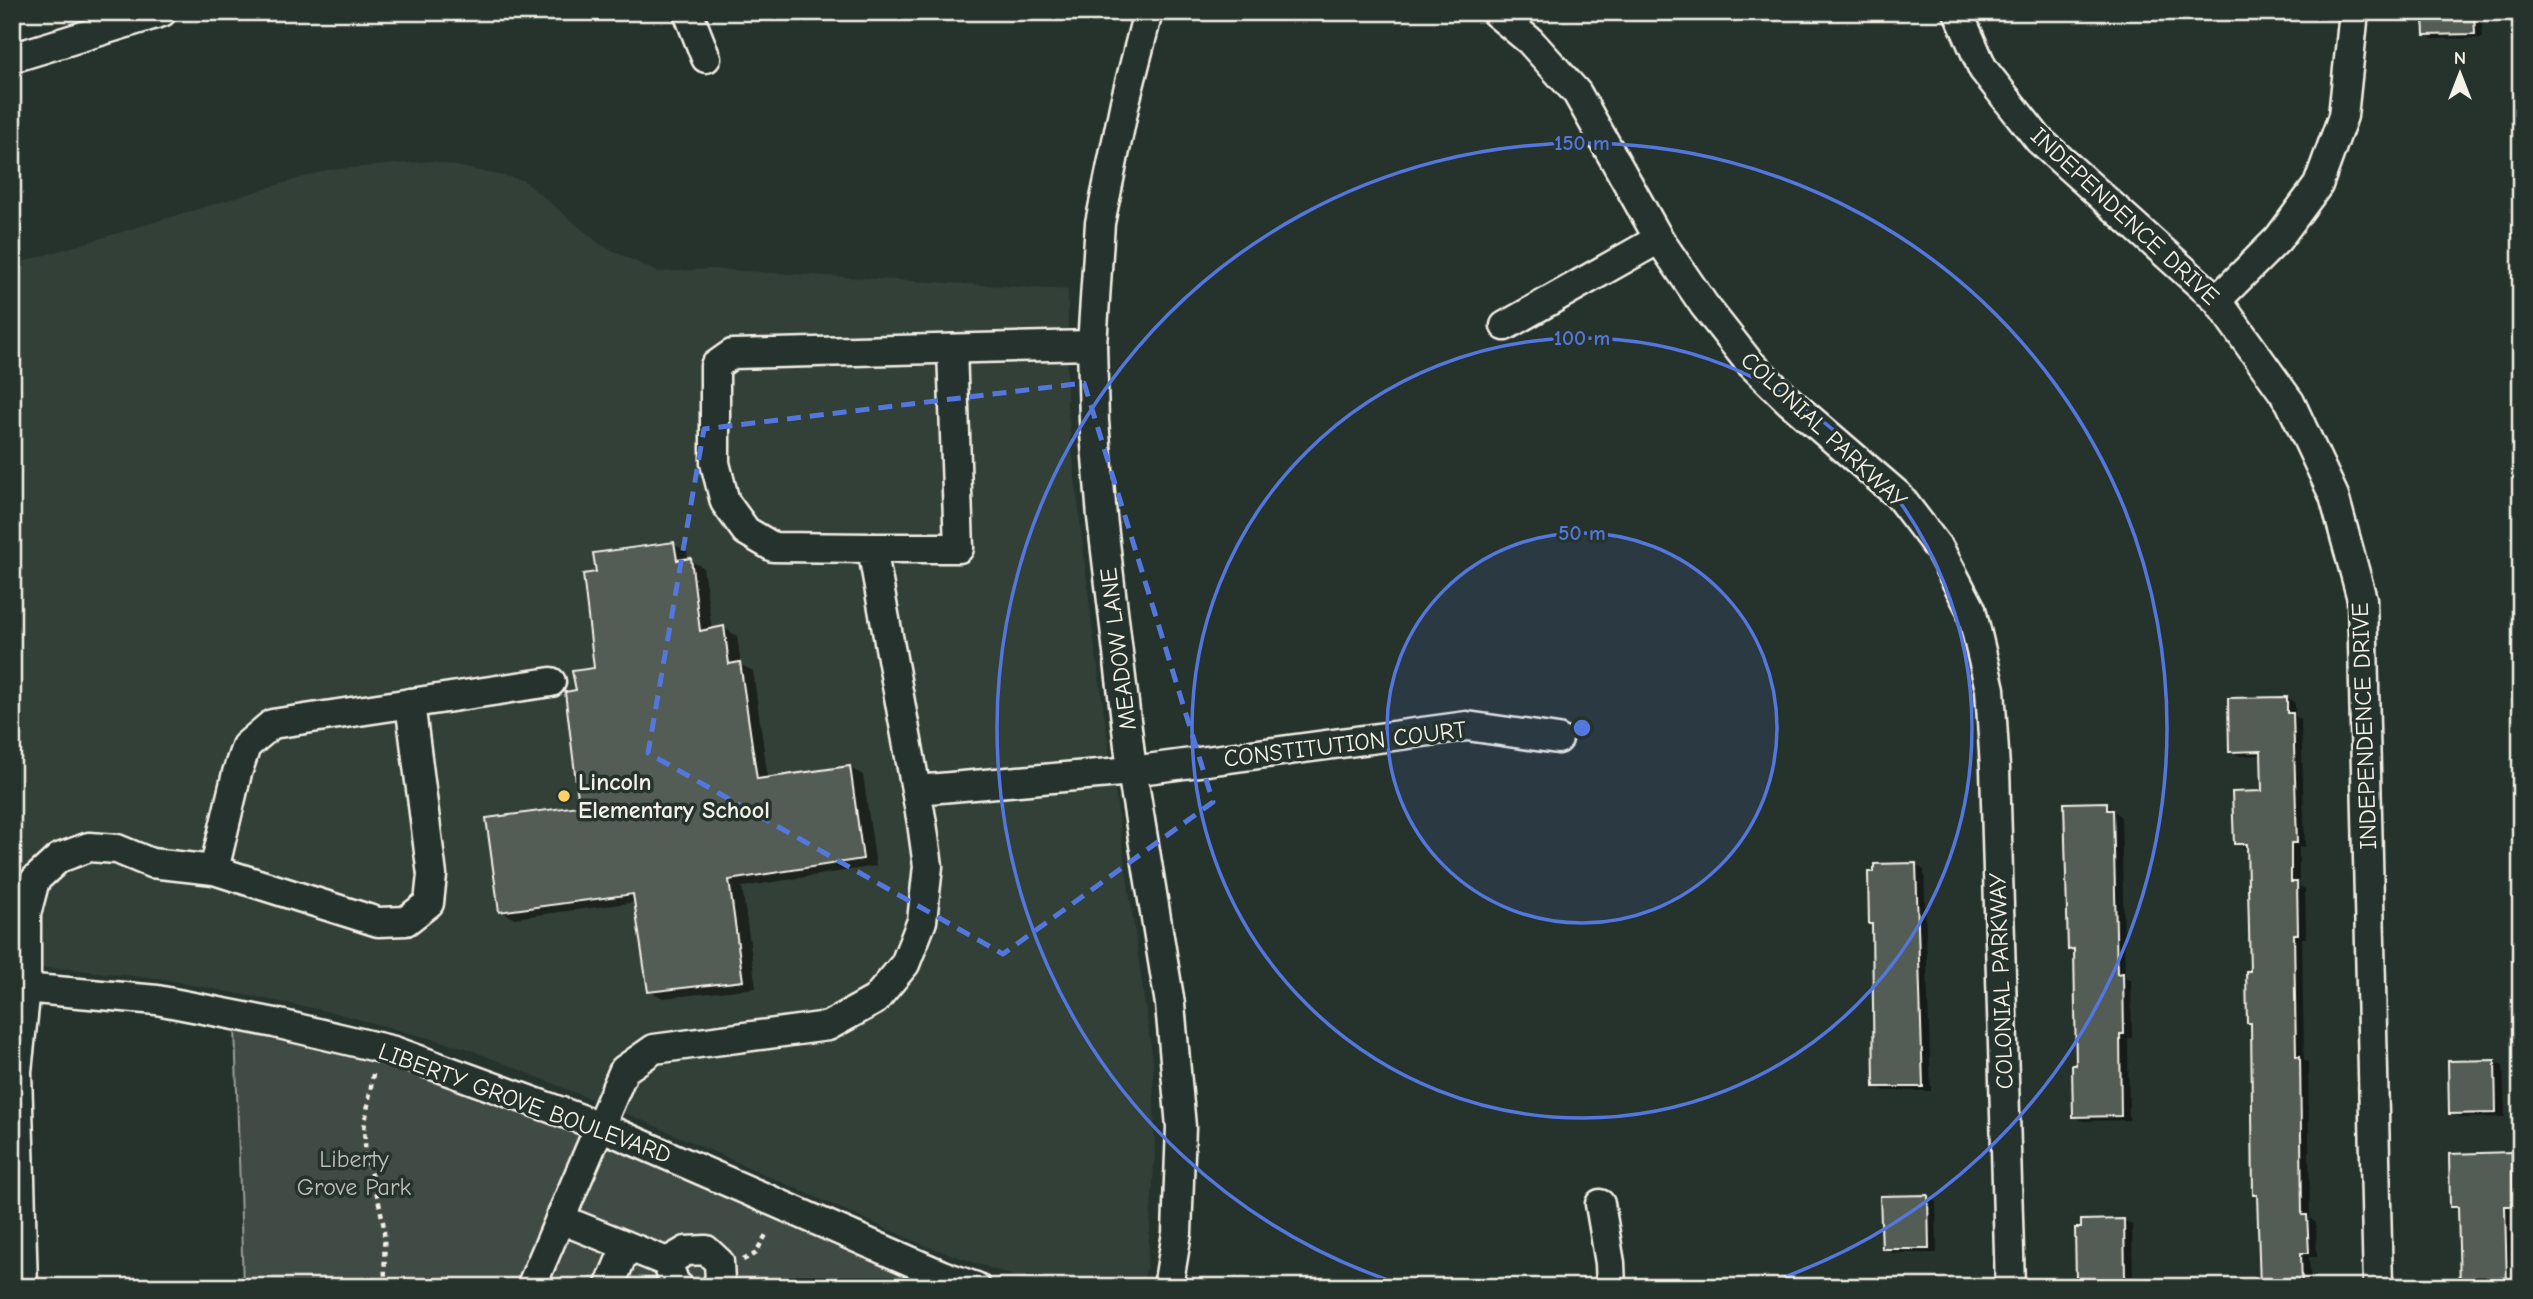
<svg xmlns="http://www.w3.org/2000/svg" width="2533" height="1299" viewBox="0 0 2533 1299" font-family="'Comic Neue',sans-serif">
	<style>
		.built { fill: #333f39 }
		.green { fill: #414b45; stroke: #9a9e96; stroke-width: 2 }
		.shadow { fill: #0007 }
		.building { fill: #525c55; stroke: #f4f1e8; stroke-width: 2 }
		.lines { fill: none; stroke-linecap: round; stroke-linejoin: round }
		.minor-casing { stroke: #f4f1e8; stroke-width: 33 }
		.path { stroke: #f4f1e8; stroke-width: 4.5; stroke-dasharray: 5 5; stroke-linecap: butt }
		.minor { stroke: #26332d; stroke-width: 28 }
		.marked { fill: none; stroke: #5377dc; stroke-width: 5; stroke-dasharray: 14 9; stroke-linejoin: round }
		.ring { fill: none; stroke: #5377dc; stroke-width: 3.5 }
		.poi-dot { fill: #ffd166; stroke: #26332d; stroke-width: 2.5 }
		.labels { text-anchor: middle; stroke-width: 7; stroke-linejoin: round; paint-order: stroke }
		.street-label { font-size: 24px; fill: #f4f1e8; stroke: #26332d }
		.poi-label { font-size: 24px; font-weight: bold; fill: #f4f1e8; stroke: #26332d; text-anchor: start }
		.park-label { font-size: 24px; fill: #bebfb7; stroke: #26332d }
		.centre { fill: #5377dc; stroke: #26332d; stroke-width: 3.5 }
		.ring-label { font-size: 21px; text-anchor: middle; font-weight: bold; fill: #5377dc; stroke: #26332d; stroke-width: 7; stroke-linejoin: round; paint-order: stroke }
	</style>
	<rect width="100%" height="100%" fill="#26332d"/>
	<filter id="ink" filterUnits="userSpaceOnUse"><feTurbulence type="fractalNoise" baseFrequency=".0143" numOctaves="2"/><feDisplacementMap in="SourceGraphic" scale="14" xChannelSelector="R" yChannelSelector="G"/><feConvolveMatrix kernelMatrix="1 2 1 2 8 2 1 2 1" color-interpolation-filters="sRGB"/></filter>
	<g filter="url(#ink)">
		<path class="built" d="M 432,161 L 523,180 L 601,245 L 657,272 L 709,269 L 1068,290 L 1067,405 L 1092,626 L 1153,1062 L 1155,1153 L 1147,1267 L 1141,1287 L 1045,1287 L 921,1244 L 651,1124 L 469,1049 L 332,1012 L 167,980 L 71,969 L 12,967 L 12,265 L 327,170 Z"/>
		<path class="green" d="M 235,1025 L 438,1077 L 550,1119 L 937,1287 L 243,1287 Z"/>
		<g class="shadow">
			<path d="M 2425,12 L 2482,12 L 2483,38 L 2434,39 L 2425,34 Z"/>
			<path d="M 673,544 L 687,551 L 688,560 L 703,567 L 712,630 L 724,628 L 737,636 L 741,665 L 753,671 L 768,779 L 850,768 L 863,775 L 876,866 L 742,887 L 756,988 L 663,998 L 649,991 L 636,902 L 514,918 L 501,911 L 581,807 L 578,691 L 596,670 L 598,574 Z"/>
			<path d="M 2286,698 L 2295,703 L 2295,716 L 2301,720 L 2305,847 L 2299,847 L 2299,886 L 2305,889 L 2306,938 L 2302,938 L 2304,1060 L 2308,1062 L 2310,1219 L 2316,1222 L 2317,1257 L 2309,1257 L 2311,1287 L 2262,1287 L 2258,1196 L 2255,1194 L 2253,1024 L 2249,1022 L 2251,973 L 2249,848 L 2244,848 L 2236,843 L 2263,793 L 2263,755 L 2240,756 L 2231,751 Z"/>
			<path d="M 2106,804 L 2121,817 L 2125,977 L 2131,980 L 2132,1038 L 2128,1038 L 2129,1120 L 2083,1121 L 2074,1116 L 2078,1066 L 2076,952 L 2069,949 Z"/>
			<path d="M 1916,865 L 1924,870 L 1931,1091 L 1885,1091 L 1876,1086 Z"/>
			<path d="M 2495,1061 L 2503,1066 L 2505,1117 L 2460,1118 L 2451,1113 Z"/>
			<path d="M 2511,1154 L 2520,1159 L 2521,1210 L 2513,1210 L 2515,1287 L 2460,1287 L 2460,1211 L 2452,1206 Z"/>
			<path d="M 1927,1197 L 1936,1202 L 1937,1253 L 1892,1253 L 1884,1248 Z"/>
			<path d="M 2123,1220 L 2132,1225 L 2133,1287 L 2085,1287 L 2085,1283 L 2078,1279 Z"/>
		</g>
		<g class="building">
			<path d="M 2423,12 L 2474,12 L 2475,34 L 2424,35 Z"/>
			<path d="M 674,542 L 677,560 L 691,558 L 700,631 L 724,626 L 729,664 L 740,662 L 757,779 L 850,766 L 863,859 L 729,880 L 743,981 L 648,992 L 633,894 L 499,912 L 486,818 L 579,806 L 565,692 L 576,690 L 572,671 L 594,668 L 583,574 L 596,572 L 593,553 Z"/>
			<path d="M 2287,697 L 2287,713 L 2293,713 L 2297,843 L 2291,843 L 2291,882 L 2297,882 L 2298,934 L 2294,934 L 2296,1056 L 2300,1056 L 2302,1215 L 2307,1215 L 2309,1253 L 2301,1253 L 2302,1287 L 2260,1287 L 2257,1195 L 2253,1195 L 2251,1023 L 2247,1023 L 2246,971 L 2250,971 L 2247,844 L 2234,844 L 2232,792 L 2262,791 L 2261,751 L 2229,752 L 2228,698 Z"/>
			<path d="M 2107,802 L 2107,810 L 2113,810 L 2117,974 L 2123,973 L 2124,1034 L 2120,1034 L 2121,1116 L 2073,1117 L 2072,1065 L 2076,1065 L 2074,949 L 2068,950 L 2064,803 Z"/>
			<path d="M 1916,863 L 1923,1087 L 1874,1087 L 1872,924 L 1869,924 L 1868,872 L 1874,872 L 1874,864 Z"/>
			<path d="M 2495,1060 L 2496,1113 L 2449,1114 L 2448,1061 Z"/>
			<path d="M 2512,1152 L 2513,1206 L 2505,1206 L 2507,1286 L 2460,1287 L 2458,1207 L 2450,1207 L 2449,1154 Z"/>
			<path d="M 1928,1195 L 1929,1249 L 1882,1249 L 1880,1196 Z"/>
			<path d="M 2124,1219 L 2125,1279 L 2076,1280 L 2075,1228 L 2081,1228 L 2081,1220 Z"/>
		</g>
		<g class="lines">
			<defs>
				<g id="minor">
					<path d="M 688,12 L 706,58"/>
					<path d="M 1148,12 L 1125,102 L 1100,223 L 1092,345 L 1094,421 L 1102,517 L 1132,771 L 1170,1004 L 1181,1127 L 1177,1233 L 1168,1287"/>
					<path d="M 1495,12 L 1530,41 L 1577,93 L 1659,239 L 1704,305 L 1748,361 L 1789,401 L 1898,495 L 1940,550 L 1971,609 L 1990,689 L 1995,768 L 2010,1287"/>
					<path d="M 1958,12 L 1983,69 L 2039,140 L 2217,300 L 2290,402 L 2334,496 L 2362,599 L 2378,1287"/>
					<path d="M 12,58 L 162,12"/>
					<path d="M 2217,300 L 2278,239 L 2318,185 L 2343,116 L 2354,12"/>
					<path d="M 1505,326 L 1659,239"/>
					<path d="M 872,548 L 959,548 L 952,349"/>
					<path d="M 917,790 L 1132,771 L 1467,726 L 1558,739"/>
					<path d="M 214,870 L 237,773 L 246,746 L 272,724 L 551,682"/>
					<path d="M 12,987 L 157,1000 L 275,1023 L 394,1051 L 600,1126 L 942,1275 L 976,1287"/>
					<path d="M 1600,1204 L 1610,1263 L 1611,1287"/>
					<path d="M 560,1219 L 667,1262 L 686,1251 L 706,1250 L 719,1262 L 720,1281 L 715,1287"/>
					<path d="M 667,1262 L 675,1284 L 679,1287"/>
					<path d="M 23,1287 L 17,1071 L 26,988 L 26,914 L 35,880 L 59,858 L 89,847 L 117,849 L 151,863 L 214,870 L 378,922 L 406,921 L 429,903 L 432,875 L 410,703"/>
					<path d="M 531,1287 L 624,1070 L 654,1049 L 828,1026 L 875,1000 L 905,964 L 922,921 L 928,866 L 922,823 L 872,548 L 773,547 L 746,531 L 725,502 L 715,463 L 715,366 L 732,354 L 1092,345"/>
					<path d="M 609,1287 L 626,1247"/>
				</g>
			</defs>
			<use href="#minor" class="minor-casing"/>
			<g class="path">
				<path d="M 373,1074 L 364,1129 L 366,1158 L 378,1198 L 384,1227 L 385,1287"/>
				<path d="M 743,1260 L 755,1254 L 767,1233"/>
			</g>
			<use href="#minor" class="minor"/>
		</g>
	</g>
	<path class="marked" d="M 1084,383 L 1213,802 L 1003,954 L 648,753 L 704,429 Z"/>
	<circle cx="1582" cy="728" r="195" fill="#5377dc" fill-opacity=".12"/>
	<g class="ring">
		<circle cx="1582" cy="728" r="195"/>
		<circle cx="1582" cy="728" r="390"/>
		<path d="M1406 1286A585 585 0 1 1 1758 1286"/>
	</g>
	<circle class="poi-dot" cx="564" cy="796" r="7"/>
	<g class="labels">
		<g class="street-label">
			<text transform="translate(2125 216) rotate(43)" y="8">INDEPENDENCE DRIVE</text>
			<text transform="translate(1824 430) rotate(43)" y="8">COLONIAL PARKWAY</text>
			<text transform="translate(1118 649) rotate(-97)" y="8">MEADOW LANE</text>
			<text transform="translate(2364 726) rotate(-92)" y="8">INDEPENDENCE DRIVE</text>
			<text transform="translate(1345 744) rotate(-7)" y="8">CONSTITUTION COURT</text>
			<text transform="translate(2001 981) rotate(-92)" y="8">COLONIAL PARKWAY</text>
			<text transform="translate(525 1103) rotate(20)" y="8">LIBERTY GROVE BOULEVARD</text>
		</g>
		<g class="poi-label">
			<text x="578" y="790">Lincoln<tspan x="578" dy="28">Elementary School</tspan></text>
		</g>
		<g class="park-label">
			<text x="354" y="1167">Liberty<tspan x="354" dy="28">Grove Park</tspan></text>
		</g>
	</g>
	<circle cx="1582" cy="728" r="10" class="centre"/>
	<g class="ring-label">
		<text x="1582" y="150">150 m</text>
		<text x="1582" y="345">100 m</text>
		<text x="1582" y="540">50 m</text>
	</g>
	<rect width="2533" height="1299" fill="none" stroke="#26332d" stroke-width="42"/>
	<rect x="21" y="21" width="2491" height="1257" fill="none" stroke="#f4f1e8" stroke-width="2.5" filter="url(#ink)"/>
	<g transform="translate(2460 74)" stroke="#26332d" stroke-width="5" paint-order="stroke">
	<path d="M0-5L12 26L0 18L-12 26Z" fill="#f4f1e8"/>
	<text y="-10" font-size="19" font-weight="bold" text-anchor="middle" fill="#f4f1e8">N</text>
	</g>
</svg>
